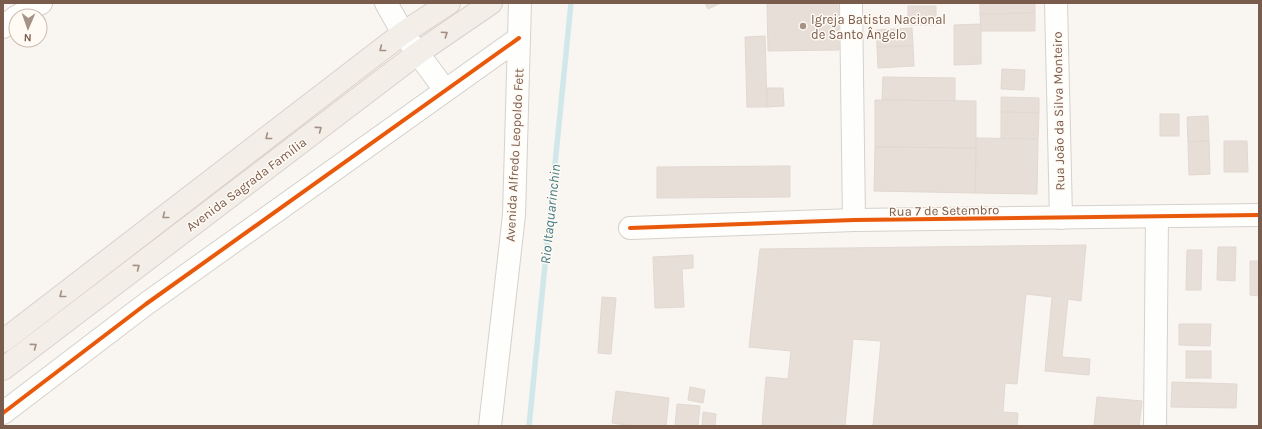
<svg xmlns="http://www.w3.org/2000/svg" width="1262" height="429" viewBox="0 0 1262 429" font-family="Karla,sans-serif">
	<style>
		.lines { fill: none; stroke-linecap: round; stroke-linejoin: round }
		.stream { stroke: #d0e8ea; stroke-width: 5.5 }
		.building { fill: #e6ded7; stroke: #e2d8d2 }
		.minor-casing { stroke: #d7d1cb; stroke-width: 24 }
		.major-casing { stroke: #dad1cc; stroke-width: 24 }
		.minor { stroke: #fefefd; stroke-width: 22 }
		.major { stroke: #f3eee8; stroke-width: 22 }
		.cycleway-casing { stroke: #fffaf3; stroke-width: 6 }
		.cycleway { stroke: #e8590c; stroke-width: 4 }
		.oneway { stroke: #a48f83 }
		.poi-dot { fill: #a69286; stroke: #fffaf3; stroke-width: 1.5 }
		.labels { text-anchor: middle; stroke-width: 3; stroke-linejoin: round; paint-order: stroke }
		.poi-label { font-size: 13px; fill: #7a5c4d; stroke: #fffaf3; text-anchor: start }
		.street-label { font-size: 13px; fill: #7a5c4d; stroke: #fffaf3 }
		.water-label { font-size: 14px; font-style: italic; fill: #437c86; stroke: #fffaf3 }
	</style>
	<rect width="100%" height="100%" fill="#f9f5f0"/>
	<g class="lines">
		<path class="stream" d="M 529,426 L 571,3"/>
	</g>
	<g class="building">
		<path d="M 705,3 L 721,3 L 708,9 Z"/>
		<path d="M 767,3 L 838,3 L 839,50 L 768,51 Z"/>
		<path d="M 980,3 L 1035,3 L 1035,13 L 980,14 Z"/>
		<rect x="908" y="6" width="28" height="19"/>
		<path d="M 1035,13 L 1035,31 L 981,31 L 980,14 Z"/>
		<path d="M 981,24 L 981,64 L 954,65 L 954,25 Z"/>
		<path d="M 912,28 L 913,46 L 877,47 L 876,30 Z"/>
		<path d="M 765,36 L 767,107 L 747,107 L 745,37 Z"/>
		<path d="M 913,46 L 914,66 L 878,68 L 877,47 Z"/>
		<path d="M 1002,69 L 1025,70 L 1024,90 L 1001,89 Z"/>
		<path d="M 883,77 L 955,78 L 955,101 L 882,100 Z"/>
		<path d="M 767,88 L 783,88 L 784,106 L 767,107 Z"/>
		<path d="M 1001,97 L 1039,98 L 1039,113 L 1001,112 Z"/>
		<path d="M 875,100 L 976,101 L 976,148 L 875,147 Z"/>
		<path d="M 1001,112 L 1039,113 L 1038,139 L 1001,139 Z"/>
		<rect x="1160" y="114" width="19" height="22"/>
		<path d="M 1208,116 L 1209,141 L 1188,142 L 1187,117 Z"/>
		<path d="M 976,138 L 1038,139 L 1037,194 L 975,193 Z"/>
		<path d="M 1209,141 L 1210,174 L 1189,175 L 1188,142 Z"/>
		<path d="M 1224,141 L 1247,141 L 1248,172 L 1224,172 Z"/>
		<path d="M 875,147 L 976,148 L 975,193 L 874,191 Z"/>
		<path d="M 790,166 L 790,197 L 657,198 L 657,167 Z"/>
		<path d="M 1086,245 L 1081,301 L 1068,299 L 1062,357 L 1090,359 L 1089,375 L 1045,371 L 1052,297 L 1026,294 L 1017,384 L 1005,383 L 1003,412 L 1018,413 L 1017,426 L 873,426 L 881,341 L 853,339 L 845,426 L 762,426 L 766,377 L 788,379 L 791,351 L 749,347 L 760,249 Z"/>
		<path d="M 1218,247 L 1236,247 L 1235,281 L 1217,280 Z"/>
		<path d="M 1187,250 L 1202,250 L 1201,290 L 1186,290 Z"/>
		<path d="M 693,255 L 693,268 L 682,269 L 684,307 L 655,308 L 653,257 Z"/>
		<path d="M 1250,261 L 1259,261 L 1259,296 L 1250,295 Z"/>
		<path d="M 602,297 L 616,298 L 611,354 L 598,353 Z"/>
		<path d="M 1179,324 L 1211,324 L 1210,346 L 1179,345 Z"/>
		<rect x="1186" y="351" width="25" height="27"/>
		<path d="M 1172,382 L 1237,384 L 1236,408 L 1171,407 Z"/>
		<path d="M 690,387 L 705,390 L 703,403 L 688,400 Z"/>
		<path d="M 616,391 L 669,398 L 666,426 L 634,426 L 612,423 Z"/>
		<path d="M 1097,397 L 1142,401 L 1139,426 L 1094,426 Z"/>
		<path d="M 677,404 L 700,406 L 698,426 L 675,426 Z"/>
		<path d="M 703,412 L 716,414 L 715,426 L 702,426 Z"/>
	</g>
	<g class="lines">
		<defs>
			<g id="minor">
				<path d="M 386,3 L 403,33 L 445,90"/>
				<path d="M 851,3 L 854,220"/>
				<path d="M 1056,3 L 1061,218"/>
				<path d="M 18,16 L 41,3"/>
				<path d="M 3,27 L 16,17"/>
				<path d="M 630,228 L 854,220 L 1259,215"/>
				<path d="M 3,413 L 146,304 L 519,38"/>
				<path d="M 490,426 L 514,215 L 520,3"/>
				<path d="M 1155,426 L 1157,217"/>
			</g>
			<g id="major">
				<path d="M 3,341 L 403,33 L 449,3"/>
				<path d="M 3,369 L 418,53 L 491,3"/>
			</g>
		</defs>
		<use href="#minor" class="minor-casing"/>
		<use href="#major" class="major-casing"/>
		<use href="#minor" class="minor"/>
		<use href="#major" class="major"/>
		<defs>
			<g id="cycleway">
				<path d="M 630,228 L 854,220 L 1259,215"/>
				<path d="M 3,413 L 146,304 L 519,38"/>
			</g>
		</defs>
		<use href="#cycleway" class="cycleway-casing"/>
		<use href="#cycleway" class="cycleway"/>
	</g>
	<defs><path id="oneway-chevron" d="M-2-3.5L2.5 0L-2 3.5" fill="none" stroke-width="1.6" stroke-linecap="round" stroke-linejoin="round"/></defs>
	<g class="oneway">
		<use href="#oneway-chevron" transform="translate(445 34) rotate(-34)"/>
		<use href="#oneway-chevron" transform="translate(382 49) rotate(142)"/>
		<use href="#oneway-chevron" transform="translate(319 129) rotate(-37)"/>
		<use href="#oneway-chevron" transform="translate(268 137) rotate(142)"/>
		<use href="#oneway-chevron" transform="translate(165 216) rotate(142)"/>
		<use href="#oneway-chevron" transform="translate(137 267) rotate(-37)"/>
		<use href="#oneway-chevron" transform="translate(62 295) rotate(142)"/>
		<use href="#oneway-chevron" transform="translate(34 346) rotate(-37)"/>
	</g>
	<circle class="poi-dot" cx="803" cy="26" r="4"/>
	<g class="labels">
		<g class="poi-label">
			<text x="811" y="24">Igreja Batista Nacional<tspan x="811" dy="15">de Santo Ângelo</tspan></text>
		</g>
		<g class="street-label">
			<text transform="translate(1058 111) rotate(-91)" y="5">Rua João da Silva Monteiro</text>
			<text transform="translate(514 155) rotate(-87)" y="5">Avenida Alfredo Leopoldo Fett</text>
			<text transform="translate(246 184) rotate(-37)" y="5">Avenida Sagrada Família</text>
			<text transform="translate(944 210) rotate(-1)" y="5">Rua 7 de Setembro</text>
		</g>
		<g class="water-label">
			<text transform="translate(550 214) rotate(-84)" y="5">Rio Itaquarinchin</text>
		</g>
	</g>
	<rect width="1262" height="429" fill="none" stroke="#7a5c4d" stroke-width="8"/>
	<g transform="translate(28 28) rotate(182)"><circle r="19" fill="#fffaf3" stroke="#cabbb1"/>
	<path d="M0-3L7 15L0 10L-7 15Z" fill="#a69286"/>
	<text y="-6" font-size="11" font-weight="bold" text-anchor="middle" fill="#7a5c4d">N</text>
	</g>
</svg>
